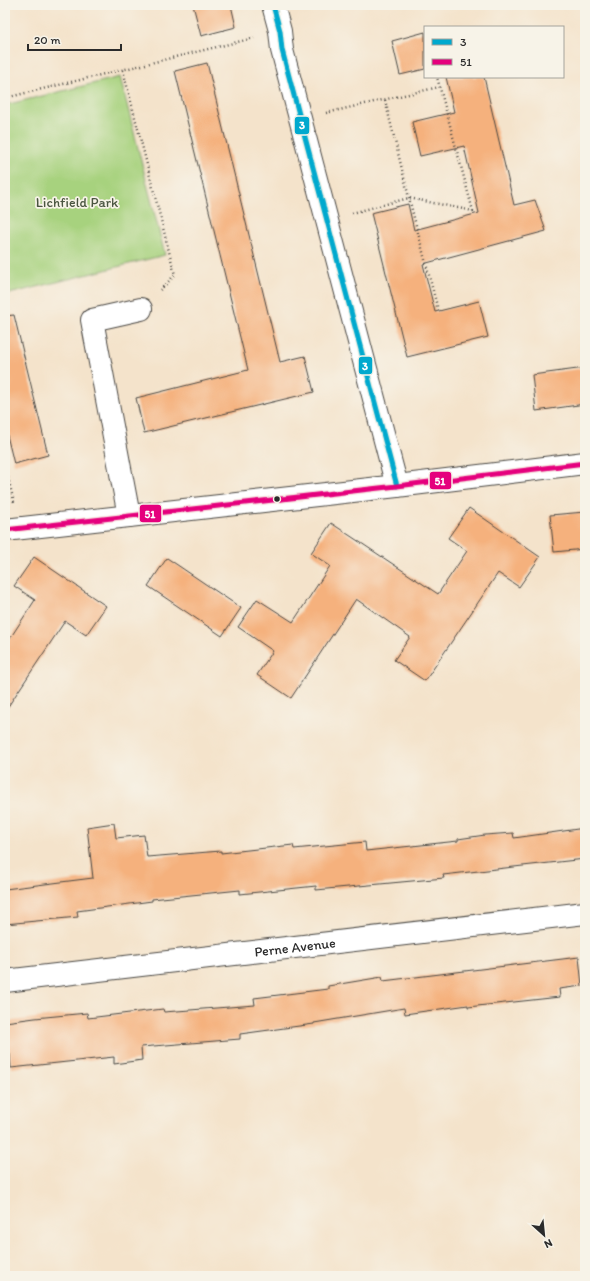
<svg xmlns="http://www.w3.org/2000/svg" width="590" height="1281" viewBox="0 0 590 1281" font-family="Itim,sans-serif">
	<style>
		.green { fill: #a7d27e; stroke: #697e54 }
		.building { fill: #f5b17d }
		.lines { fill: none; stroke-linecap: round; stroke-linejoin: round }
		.minor-casing { stroke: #494743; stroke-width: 24 }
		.path { stroke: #494743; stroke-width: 2.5; stroke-dasharray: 1 3; stroke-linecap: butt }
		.minor { stroke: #fff; stroke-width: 22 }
		.bus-1-casing { stroke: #f7f3e8; stroke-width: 8 }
		.bus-2-casing { stroke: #f7f3e8; stroke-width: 8 }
		.bus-1 { stroke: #00a9ce; stroke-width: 5 }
		.bus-2 { stroke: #e5007d; stroke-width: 5 }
		.bus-dot { fill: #2b2b2b; stroke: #f7f3e8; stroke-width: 1.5 }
		.labels { text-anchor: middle; stroke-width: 3.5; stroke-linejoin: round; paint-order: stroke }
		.park-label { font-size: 14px; fill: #4a5540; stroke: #f7f3e8 }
		.street-label { font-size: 14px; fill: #2b2b2b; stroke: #f7f3e8 }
		.line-badge { stroke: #f7f3e8; stroke-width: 1.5 }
		.badge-label { font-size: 11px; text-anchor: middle; font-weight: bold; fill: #fff }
	</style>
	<rect width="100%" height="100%" fill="#f7f3e8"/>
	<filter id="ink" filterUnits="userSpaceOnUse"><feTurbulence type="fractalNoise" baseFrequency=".025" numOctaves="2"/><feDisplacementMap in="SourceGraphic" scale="8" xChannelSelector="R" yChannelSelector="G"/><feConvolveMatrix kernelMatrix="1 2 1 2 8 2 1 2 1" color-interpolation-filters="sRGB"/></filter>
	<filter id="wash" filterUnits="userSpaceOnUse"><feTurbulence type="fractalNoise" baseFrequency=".012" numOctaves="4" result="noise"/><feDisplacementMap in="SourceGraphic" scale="16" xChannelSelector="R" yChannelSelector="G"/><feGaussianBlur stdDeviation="0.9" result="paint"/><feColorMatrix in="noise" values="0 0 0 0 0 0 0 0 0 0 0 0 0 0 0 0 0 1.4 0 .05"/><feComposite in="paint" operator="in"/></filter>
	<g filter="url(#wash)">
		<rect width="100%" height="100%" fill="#f4e3cb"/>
		<path class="green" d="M 120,77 L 165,255 L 5,295 L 5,105 Z"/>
		<g id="blocks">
			<g class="building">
				<path d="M 193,5 L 231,5 L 236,27 L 201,36 Z"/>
				<path d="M 425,32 L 425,69 L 400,75 L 392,41 Z"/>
				<path d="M 207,63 L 280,362 L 305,356 L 314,392 L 144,433 L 136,398 L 248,370 L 175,71 Z"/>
				<path d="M 446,77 L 484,77 L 514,205 L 535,200 L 546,231 L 423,264 L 435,312 L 479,301 L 488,337 L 407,357 L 371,213 L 408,204 L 414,230 L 479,213 L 464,146 L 420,156 L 412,122 L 454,112 Z"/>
				<path d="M 14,315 L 48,455 L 14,464 L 5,427 L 5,316 Z"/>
				<path d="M 585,368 L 585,404 L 536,411 L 532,375 Z"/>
				<path d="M 469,508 L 540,557 L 519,587 L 498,573 L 425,681 L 394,660 L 410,637 L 356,599 L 291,698 L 257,675 L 273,651 L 238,627 L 257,599 L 293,622 L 330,566 L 311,553 L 331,523 L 438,594 L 467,551 L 448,538 Z"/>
				<path d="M 585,512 L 585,549 L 554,552 L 550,515 Z"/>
				<path d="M 34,557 L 106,606 L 86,635 L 65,621 L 5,711 L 5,646 L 35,600 L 14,586 Z"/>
				<path d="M 167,558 L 241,608 L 222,636 L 148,586 Z"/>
				<path d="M 114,823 L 116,838 L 144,835 L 147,857 L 221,851 L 221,853 L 293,845 L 294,849 L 365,842 L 366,851 L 458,841 L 458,839 L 485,835 L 513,833 L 514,838 L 585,828 L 585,859 L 443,875 L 444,878 L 316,890 L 316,886 L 240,894 L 240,890 L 152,899 L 152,901 L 77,911 L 78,917 L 5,924 L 5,889 L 93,878 L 87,827 Z"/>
				<path d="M 579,957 L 582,986 L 559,989 L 560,997 L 468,1007 L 468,1005 L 405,1014 L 404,1008 L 314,1023 L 314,1024 L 240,1034 L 240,1039 L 141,1047 L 142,1060 L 114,1064 L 114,1057 L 11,1068 L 10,1054 L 5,1054 L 5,1022 L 35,1018 L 87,1013 L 88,1018 L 163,1009 L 164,1012 L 255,1005 L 254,998 L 328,989 L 328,986 L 382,977 L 383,981 Z"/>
			</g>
		</g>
	</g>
	<g filter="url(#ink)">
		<use href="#blocks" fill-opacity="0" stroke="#494743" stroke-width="1"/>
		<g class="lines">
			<defs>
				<g id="minor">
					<path d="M 273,5 L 280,31 L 282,50 L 397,486"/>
					<path d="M 129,516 L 92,320 L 141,309"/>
					<path d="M 5,530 L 397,486 L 585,463"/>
					<path id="s1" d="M 5,981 L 585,913"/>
				</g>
			</defs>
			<use href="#minor" class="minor-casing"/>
			<g class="path">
				<path d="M 123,70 L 175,275 L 160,290"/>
				<path d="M 5,98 L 254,38"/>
				<path d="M 385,100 L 409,198 L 438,310"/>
				<path d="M 326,113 L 439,87"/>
				<path d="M 352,213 L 409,198 L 473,211 L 437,77"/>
				<path d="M 5,466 L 14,502"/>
			</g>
			<use href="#minor" class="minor"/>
			<defs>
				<path id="bus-1" d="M 273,5 L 280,31 L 282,50 L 397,486"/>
				<path id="bus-2" d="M 5,530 L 397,486 L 585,463"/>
			</defs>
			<use href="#bus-1" class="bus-1-casing"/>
			<use href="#bus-2" class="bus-2-casing"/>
			<use href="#bus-1" class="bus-1"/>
			<use href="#bus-2" class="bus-2"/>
		</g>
	</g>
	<circle class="bus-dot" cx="277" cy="499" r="3.5"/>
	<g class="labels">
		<g class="park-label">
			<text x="77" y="207">Lichfield Park</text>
		</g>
		<g class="street-label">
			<text dy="5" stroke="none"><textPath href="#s1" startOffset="292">Perne Avenue</textPath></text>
		</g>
	</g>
	<g class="line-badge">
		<rect x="294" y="116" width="16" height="19" rx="4" fill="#00a9ce"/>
		<rect x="358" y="356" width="15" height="19" rx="4" fill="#00a9ce"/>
		<rect x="429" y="471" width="23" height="19" rx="4" fill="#e5007d"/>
		<rect x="139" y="504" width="23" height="19" rx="4" fill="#e5007d"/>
	</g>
	<g class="badge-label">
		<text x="302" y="129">3</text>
		<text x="365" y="370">3</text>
		<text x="440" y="485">51</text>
		<text x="150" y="518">51</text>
	</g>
	<rect width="590" height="1281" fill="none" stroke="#f7f3e8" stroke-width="20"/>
	<rect x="424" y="26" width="140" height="52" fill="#f7f3e8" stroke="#a5a39c"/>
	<rect x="432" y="39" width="20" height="6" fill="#00a9ce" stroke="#a5a39c"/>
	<text x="460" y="46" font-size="12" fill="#2b2b2b">3</text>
	<rect x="432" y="59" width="20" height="6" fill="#e5007d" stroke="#a5a39c"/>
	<text x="460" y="66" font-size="12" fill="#2b2b2b">51</text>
	<g transform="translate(544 1235) rotate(153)" stroke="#f7f3e8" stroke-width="3" paint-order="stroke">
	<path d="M0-3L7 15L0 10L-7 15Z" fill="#2b2b2b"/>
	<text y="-6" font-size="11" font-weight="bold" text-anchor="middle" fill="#2b2b2b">N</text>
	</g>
	<path d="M28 44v6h93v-6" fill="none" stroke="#2b2b2b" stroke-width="2"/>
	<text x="34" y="44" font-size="12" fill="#2b2b2b" stroke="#f7f3e8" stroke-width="3" paint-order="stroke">20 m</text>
</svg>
